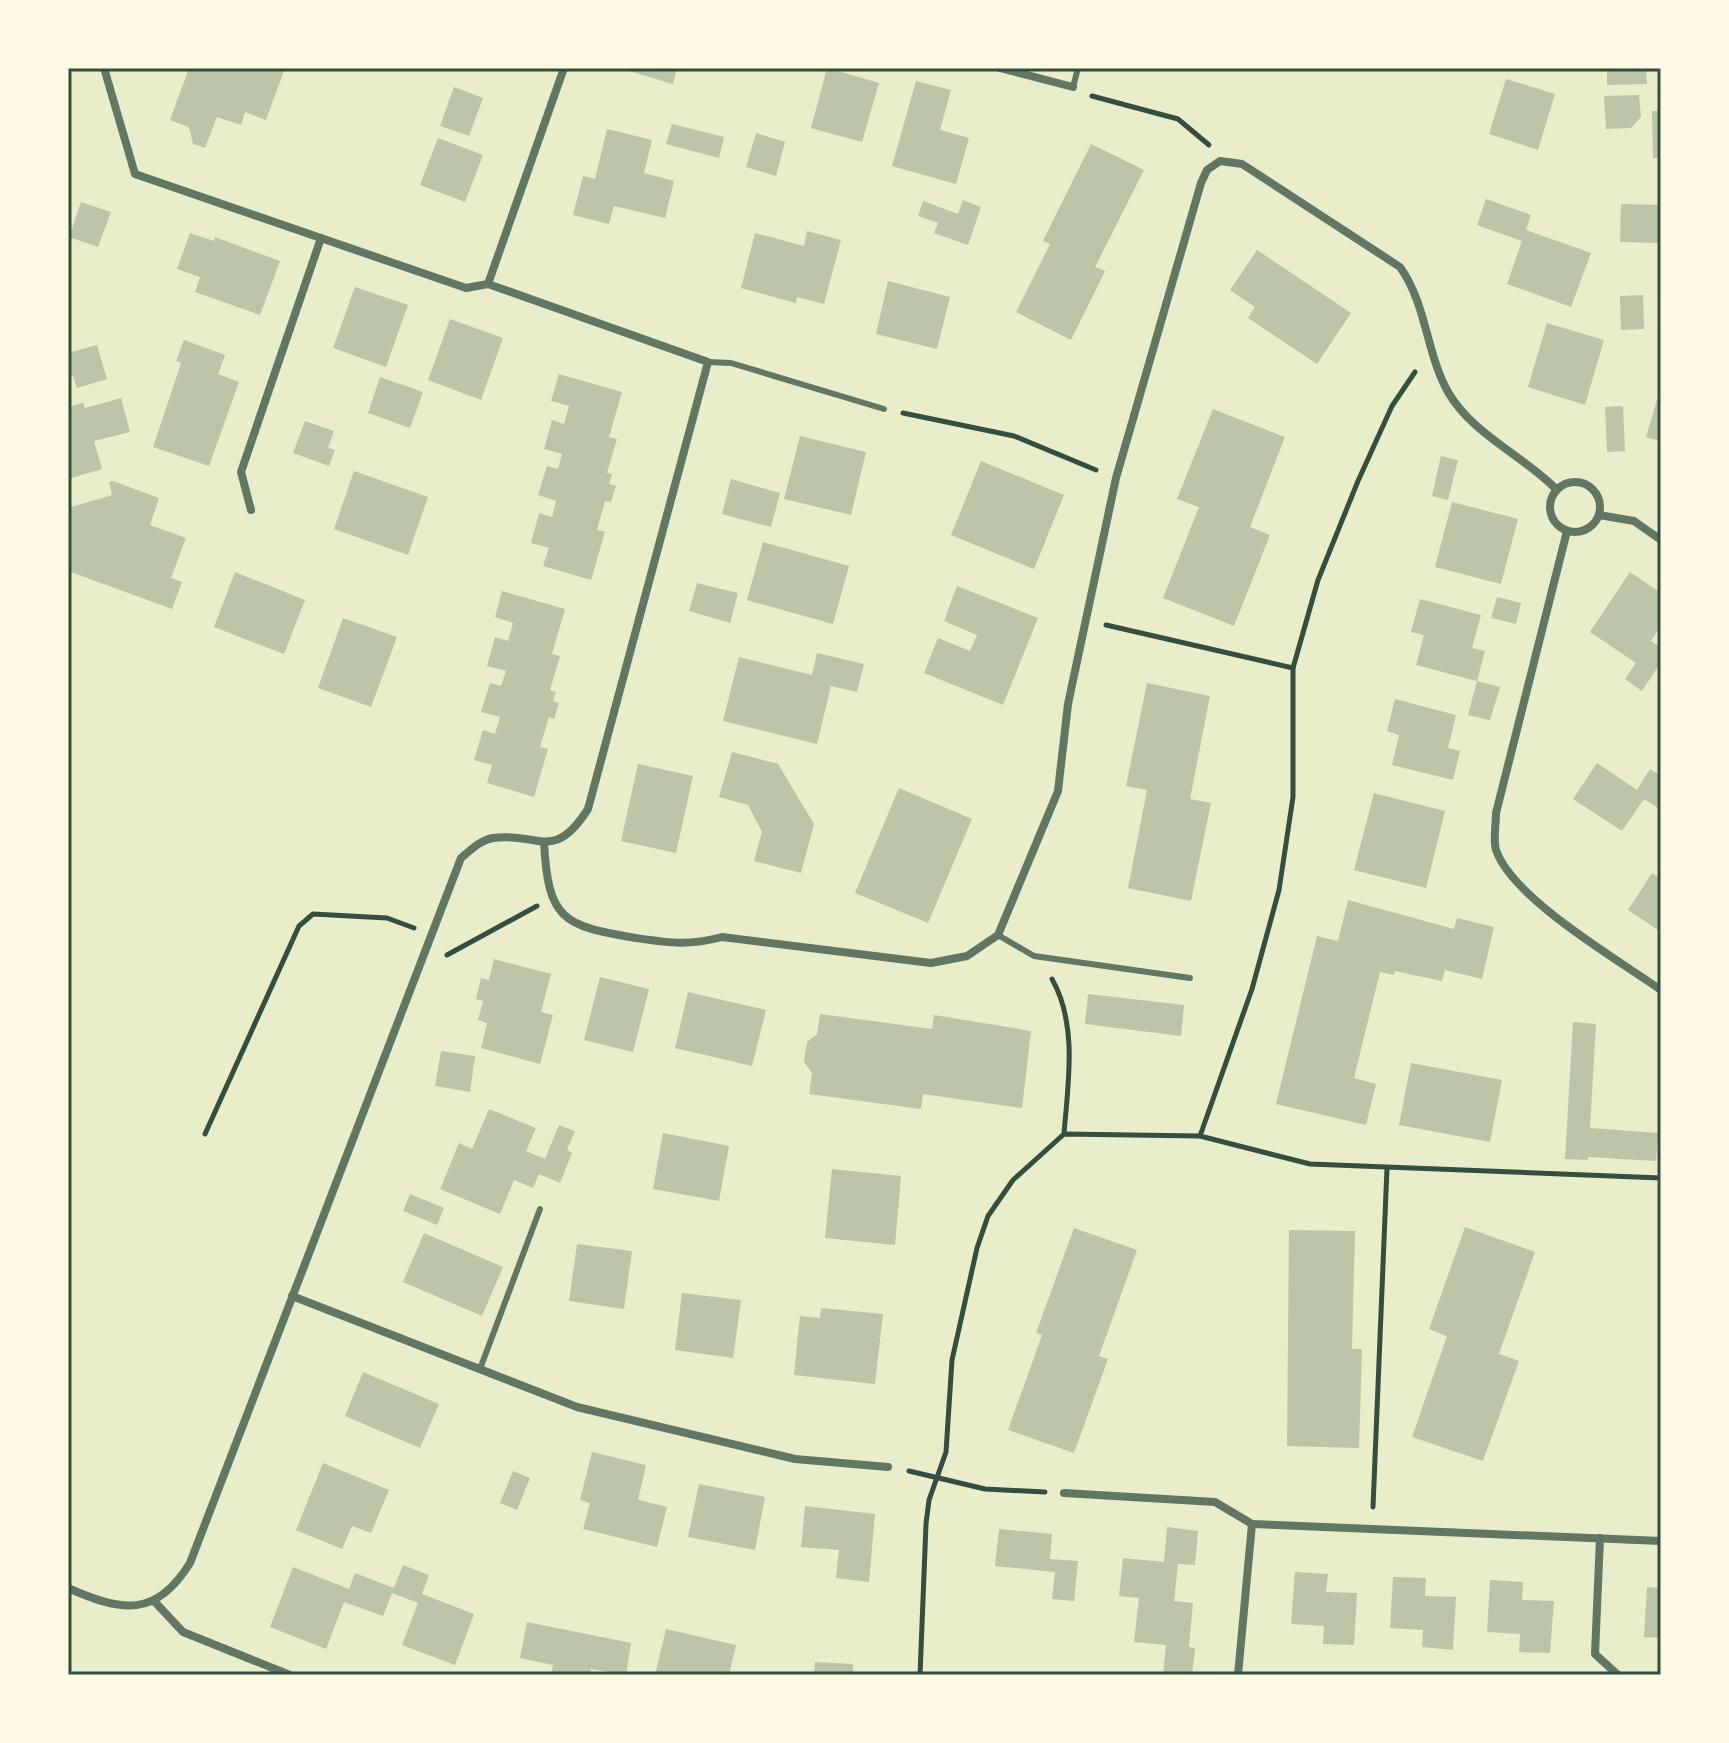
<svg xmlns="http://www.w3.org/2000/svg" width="1729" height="1743" viewBox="0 0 1729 1743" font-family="Helvetica,sans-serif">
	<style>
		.building { fill: #bcc5a7 }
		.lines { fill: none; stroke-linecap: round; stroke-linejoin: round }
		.path { stroke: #344e41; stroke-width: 5 }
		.service { stroke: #617663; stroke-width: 6 }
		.minor { stroke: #617663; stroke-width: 8 }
		.neatline { fill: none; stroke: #344e41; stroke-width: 3 }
	</style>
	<rect width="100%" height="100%" fill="#e9edc9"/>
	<g class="building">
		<path d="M 189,68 L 285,68 L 266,120 L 245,112 L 241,125 L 217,117 L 205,148 L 193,144 L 189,127 L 170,120 Z"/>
		<path d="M 619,68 L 677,68 L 673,84 Z"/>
		<path d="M 827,68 L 879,83 L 862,142 L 811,128 Z"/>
		<path d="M 1607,68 L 1646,68 L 1647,84 L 1607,85 Z"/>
		<path d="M 1506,79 L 1555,94 L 1538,150 L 1489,134 Z"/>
		<path d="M 916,81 L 951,90 L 940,130 L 969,138 L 956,184 L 892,166 Z"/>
		<path d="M 454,87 L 483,98 L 469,136 L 440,126 Z"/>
		<path d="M 1639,95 L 1641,117 L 1631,128 L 1606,129 L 1604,96 Z"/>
		<path d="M 1652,111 L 1661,111 L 1661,158 L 1653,158 Z"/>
		<path d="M 672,124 L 724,137 L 719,158 L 666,144 Z"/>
		<path d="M 607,129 L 652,140 L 644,173 L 674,181 L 665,218 L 614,206 L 609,224 L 573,215 L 583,176 L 595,179 Z"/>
		<path d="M 756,133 L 785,142 L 776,176 L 746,167 Z"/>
		<path d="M 438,138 L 483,155 L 465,202 L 420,185 Z"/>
		<path d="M 1091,144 L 1144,170 L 1095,267 L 1105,271 L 1071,340 L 1016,312 L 1050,244 L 1043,241 Z"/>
		<path d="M 1486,199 L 1531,215 L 1526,230 L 1591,253 L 1571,307 L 1507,284 L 1522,241 L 1477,225 Z"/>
		<path d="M 963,200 L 981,207 L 968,245 L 934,233 L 938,223 L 918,216 L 923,201 L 958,214 Z"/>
		<path d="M 81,202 L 111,212 L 98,247 L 69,237 Z"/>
		<path d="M 1621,204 L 1661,205 L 1661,243 L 1620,242 Z"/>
		<path d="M 807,231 L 841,240 L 824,304 L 797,297 L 796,303 L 741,288 L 755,233 L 804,246 Z"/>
		<path d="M 190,233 L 214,241 L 215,237 L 280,261 L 260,315 L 195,292 L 200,277 L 177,269 Z"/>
		<path d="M 1257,250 L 1351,313 L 1317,364 L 1248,318 L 1255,307 L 1230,290 Z"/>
		<path d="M 888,281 L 950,297 L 937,349 L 876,334 Z"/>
		<path d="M 355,287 L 408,305 L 386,367 L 333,348 Z"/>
		<path d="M 1643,295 L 1644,329 L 1621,330 L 1620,296 Z"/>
		<path d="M 450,319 L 503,338 L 481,400 L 428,380 Z"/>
		<path d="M 1547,323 L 1604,340 L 1585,405 L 1528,387 Z"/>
		<path d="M 184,340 L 225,355 L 218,374 L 239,382 L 209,466 L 153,447 L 181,363 L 176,361 Z"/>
		<path d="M 97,345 L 107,379 L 77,388 L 73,376 L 68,378 L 68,353 Z"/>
		<path d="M 559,374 L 622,392 L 609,437 L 617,439 L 607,473 L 612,474 L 609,484 L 616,486 L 611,502 L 605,501 L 597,530 L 605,532 L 591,580 L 543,566 L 549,548 L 531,543 L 539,513 L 552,517 L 556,501 L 538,495 L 547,466 L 558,469 L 562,454 L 544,449 L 552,420 L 564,424 L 569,406 L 551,401 Z"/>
		<path d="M 380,377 L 423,392 L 410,428 L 368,413 Z"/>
		<path d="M 1661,386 L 1661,441 L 1646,437 Z"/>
		<path d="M 121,398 L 130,432 L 94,441 L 102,469 L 68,479 L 68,407 L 83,403 L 85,408 Z"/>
		<path d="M 1623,406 L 1625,451 L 1607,452 L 1605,407 Z"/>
		<path d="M 1213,409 L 1285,437 L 1250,527 L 1270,535 L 1234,626 L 1163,598 L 1199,507 L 1177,499 Z"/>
		<path d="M 305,421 L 334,431 L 328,448 L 335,450 L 329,466 L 293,453 Z"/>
		<path d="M 800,436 L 866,452 L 851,515 L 784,499 Z"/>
		<path d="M 1441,456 L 1458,460 L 1448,500 L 1432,496 Z"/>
		<path d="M 981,461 L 1064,495 L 1034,569 L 951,535 Z"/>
		<path d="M 354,471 L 428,497 L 408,555 L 334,529 Z"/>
		<path d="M 731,479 L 780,493 L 771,527 L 722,514 Z"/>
		<path d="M 113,481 L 159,498 L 150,525 L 186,538 L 171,578 L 182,582 L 172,609 L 68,571 L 68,508 L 112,495 L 109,482 Z"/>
		<path d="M 1452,502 L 1518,519 L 1501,584 L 1435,567 Z"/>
		<path d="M 763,542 L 849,566 L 833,624 L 747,600 Z"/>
		<path d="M 235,572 L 305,600 L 284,654 L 214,627 Z"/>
		<path d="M 1630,572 L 1661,593 L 1661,625 L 1651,641 L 1661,648 L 1661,662 L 1642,691 L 1625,679 L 1636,663 L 1590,632 Z"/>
		<path d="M 697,583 L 738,593 L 730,623 L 689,611 Z"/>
		<path d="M 957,586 L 1038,618 L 1003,705 L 924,673 L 938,638 L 970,651 L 977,635 L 944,621 Z"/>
		<path d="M 502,591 L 565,609 L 552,654 L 560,656 L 550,690 L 556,692 L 553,701 L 559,703 L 554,719 L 549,717 L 540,747 L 548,749 L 534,797 L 487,783 L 492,765 L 474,760 L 483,730 L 495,734 L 500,717 L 481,712 L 490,683 L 501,686 L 506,671 L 487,666 L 495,637 L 508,641 L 513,623 L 495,617 Z"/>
		<path d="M 1497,597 L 1521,603 L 1516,624 L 1491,618 Z"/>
		<path d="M 1420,599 L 1481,615 L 1472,648 L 1485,651 L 1477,681 L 1500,687 L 1490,720 L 1468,715 L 1477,681 L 1416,665 L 1424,635 L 1411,632 Z"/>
		<path d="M 343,618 L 397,637 L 371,707 L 318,688 Z"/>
		<path d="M 817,653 L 864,664 L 857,692 L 831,686 L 817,744 L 723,721 L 739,657 L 812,675 Z"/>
		<path d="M 1147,683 L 1210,696 L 1190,799 L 1211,803 L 1191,901 L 1128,888 L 1147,790 L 1126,786 Z"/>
		<path d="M 1395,699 L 1456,715 L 1448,748 L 1460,751 L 1453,780 L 1392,765 L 1399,735 L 1387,731 Z"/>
		<path d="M 732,752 L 778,764 L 814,824 L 801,873 L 754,861 L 762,832 L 748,805 L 719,797 Z"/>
		<path d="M 1597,763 L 1637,790 L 1650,769 L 1661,776 L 1661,810 L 1644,799 L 1622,831 L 1573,799 Z"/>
		<path d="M 638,764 L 693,776 L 676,853 L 621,841 Z"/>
		<path d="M 899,788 L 972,819 L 928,923 L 855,893 Z"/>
		<path d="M 1374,793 L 1445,811 L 1426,888 L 1354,870 Z"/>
		<path d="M 1652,873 L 1661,879 L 1661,932 L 1628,910 Z"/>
		<path d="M 1348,900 L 1454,929 L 1457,918 L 1494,927 L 1482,979 L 1445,970 L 1442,981 L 1395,971 L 1394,975 L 1380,972 L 1354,1078 L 1376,1084 L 1366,1125 L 1276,1104 L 1317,936 L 1338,941 Z"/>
		<path d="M 494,959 L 551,974 L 541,1012 L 553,1015 L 540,1064 L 481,1048 L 487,1023 L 478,1020 L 483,1001 L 476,999 L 481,978 L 489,980 Z"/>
		<path d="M 600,977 L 649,989 L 633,1052 L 584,1040 Z"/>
		<path d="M 688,992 L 766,1010 L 752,1066 L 675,1048 Z"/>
		<path d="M 1088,994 L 1184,1005 L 1181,1036 L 1085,1024 Z"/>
		<path d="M 820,1014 L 932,1029 L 934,1015 L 1031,1031 L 1022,1108 L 923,1094 L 921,1109 L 809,1094 L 812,1073 L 804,1062 L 807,1042 L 817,1034 Z"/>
		<path d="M 1573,1022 L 1596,1024 L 1590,1128 L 1658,1133 L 1656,1161 L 1588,1157 L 1588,1160 L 1565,1159 Z"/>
		<path d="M 441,1051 L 475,1056 L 470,1092 L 435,1086 Z"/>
		<path d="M 1411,1063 L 1502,1080 L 1490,1142 L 1399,1125 Z"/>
		<path d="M 489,1109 L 536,1128 L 526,1151 L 545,1159 L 559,1125 L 575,1131 L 567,1150 L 572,1153 L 560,1183 L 539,1174 L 533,1188 L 514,1180 L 500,1214 L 440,1189 L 459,1143 L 472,1149 Z"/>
		<path d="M 663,1133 L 729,1146 L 719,1201 L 653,1189 Z"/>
		<path d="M 832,1169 L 901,1176 L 895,1245 L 825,1238 Z"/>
		<path d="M 410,1194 L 444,1208 L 437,1225 L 403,1211 Z"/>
		<path d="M 1465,1227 L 1535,1252 L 1499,1354 L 1519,1361 L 1483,1461 L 1412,1437 L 1447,1336 L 1429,1329 Z"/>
		<path d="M 1074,1228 L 1137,1250 L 1099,1356 L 1108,1359 L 1074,1453 L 1008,1430 L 1042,1335 L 1036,1333 Z"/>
		<path d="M 1289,1230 L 1355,1231 L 1352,1349 L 1362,1349 L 1359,1448 L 1287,1446 Z"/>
		<path d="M 424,1233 L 503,1267 L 482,1316 L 403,1282 Z"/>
		<path d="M 577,1244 L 632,1251 L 624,1309 L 569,1301 Z"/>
		<path d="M 682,1293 L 741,1300 L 733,1358 L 675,1350 Z"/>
		<path d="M 821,1308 L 883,1314 L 875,1384 L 794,1375 L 800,1316 L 820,1318 Z"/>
		<path d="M 363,1372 L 439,1404 L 420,1448 L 345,1416 Z"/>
		<path d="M 592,1452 L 646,1465 L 638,1500 L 667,1507 L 657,1547 L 583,1529 L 590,1503 L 580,1500 Z"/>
		<path d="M 323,1463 L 389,1490 L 371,1533 L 352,1526 L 342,1549 L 296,1530 Z"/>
		<path d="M 513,1471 L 530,1478 L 517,1510 L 500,1503 Z"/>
		<path d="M 699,1484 L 765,1497 L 755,1550 L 688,1537 Z"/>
		<path d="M 805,1506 L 875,1514 L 869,1582 L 836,1578 L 839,1550 L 801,1547 Z"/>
		<path d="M 1167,1527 L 1198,1531 L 1195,1565 L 1178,1564 L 1174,1601 L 1193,1603 L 1189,1647 L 1195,1648 L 1192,1675 L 1163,1675 L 1166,1645 L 1134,1642 L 1139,1598 L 1119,1596 L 1123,1558 L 1164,1562 Z"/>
		<path d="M 999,1529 L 1052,1534 L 1050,1559 L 1078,1561 L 1074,1601 L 1052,1599 L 1055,1572 L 995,1566 Z"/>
		<path d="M 403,1565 L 429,1575 L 422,1594 L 474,1614 L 455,1665 L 402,1645 L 418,1603 L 392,1593 L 383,1616 L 344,1602 L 326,1649 L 270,1627 L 293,1567 L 349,1589 L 355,1573 L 394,1588 Z"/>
		<path d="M 1295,1572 L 1328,1574 L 1326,1592 L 1357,1593 L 1354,1645 L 1323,1644 L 1324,1626 L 1291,1624 Z"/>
		<path d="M 1393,1577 L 1426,1578 L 1425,1596 L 1456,1597 L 1453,1650 L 1422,1647 L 1423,1630 L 1390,1628 Z"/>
		<path d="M 1490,1580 L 1523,1582 L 1522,1600 L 1554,1601 L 1550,1653 L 1519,1652 L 1520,1634 L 1487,1632 Z"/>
		<path d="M 1647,1587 L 1661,1588 L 1661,1638 L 1644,1637 Z"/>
		<path d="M 527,1622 L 631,1643 L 626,1675 L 591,1669 L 590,1675 L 551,1675 L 553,1665 L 520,1658 Z"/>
		<path d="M 666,1629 L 736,1645 L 729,1675 L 655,1675 Z"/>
		<path d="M 815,1662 L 853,1664 L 853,1675 L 814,1675 Z"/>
	</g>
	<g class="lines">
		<g class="path">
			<path d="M 1092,96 L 1178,119 L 1209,145"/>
			<path d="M 903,413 L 1014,436 L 1096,470"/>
			<path d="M 1106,625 L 1293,668"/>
			<path d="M 447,955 L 537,906"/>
			<path d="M 1052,979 C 1078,1025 1068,1083 1064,1134"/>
			<path d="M 205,1134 L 299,926 L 313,914 L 387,918 L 414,928"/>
			<path d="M 1200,1136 L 1310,1164 L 1661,1178"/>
			<path d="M 909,1471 L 985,1489 L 1045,1492"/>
			<path d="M 1373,1507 L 1387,1168"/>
			<path d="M 920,1675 L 926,1524 L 929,1500 L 946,1452 L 952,1360 L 977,1248 L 988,1216 L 1013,1180 L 1064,1134 L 1200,1136 L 1252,989 L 1279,890 L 1293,797 L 1293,668 L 1318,580 L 1358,481 L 1392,406 L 1415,372"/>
		</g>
		<g class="service">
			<path d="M 1073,87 L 1078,68"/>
			<path d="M 708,362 L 731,363 L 884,409"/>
			<path d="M 998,935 L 1034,956 L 1190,978"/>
			<path d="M 480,1369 L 540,1209"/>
		</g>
		<g class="minor">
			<path d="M 1000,68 L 1073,87"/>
			<path d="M 488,284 L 564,68"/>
			<circle cx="1575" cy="507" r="25"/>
			<path d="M 251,510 L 241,472 L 321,238"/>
			<path d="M 1599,515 L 1634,521 L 1661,540"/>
			<path d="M 1567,531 L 1496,813 C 1496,824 1493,839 1496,850 C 1513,899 1617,959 1661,990"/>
			<path d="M 544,842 C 548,920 563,926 636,938 C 670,943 688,946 722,937 L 931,963 L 967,956 L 998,935 L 1058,791 L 1068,704 L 1116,478 L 1201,183 L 1207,170 L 1220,161 L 1242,164 L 1400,267 C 1427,305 1426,353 1448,392 C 1472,434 1524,456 1557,490"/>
			<path d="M 292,1296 L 577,1407 L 795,1459 L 888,1467"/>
			<path d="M 1064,1493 L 1215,1502 L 1252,1524 L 1661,1541"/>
			<path d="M 1600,1538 L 1595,1654 L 1618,1675"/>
			<path d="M 68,1588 C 122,1612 156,1618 190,1563 L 461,858 C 471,850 480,840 493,838 C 537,831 553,864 588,809 L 708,362 L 488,284 L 466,288 L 135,174 L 104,68"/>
			<path d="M 154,1601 L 183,1632 L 290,1675"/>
			<path d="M 1238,1675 L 1252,1524"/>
		</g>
	</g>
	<rect width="1729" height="1743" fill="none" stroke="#fefae0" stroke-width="140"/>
	<rect x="70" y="70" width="1589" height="1603" class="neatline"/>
</svg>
